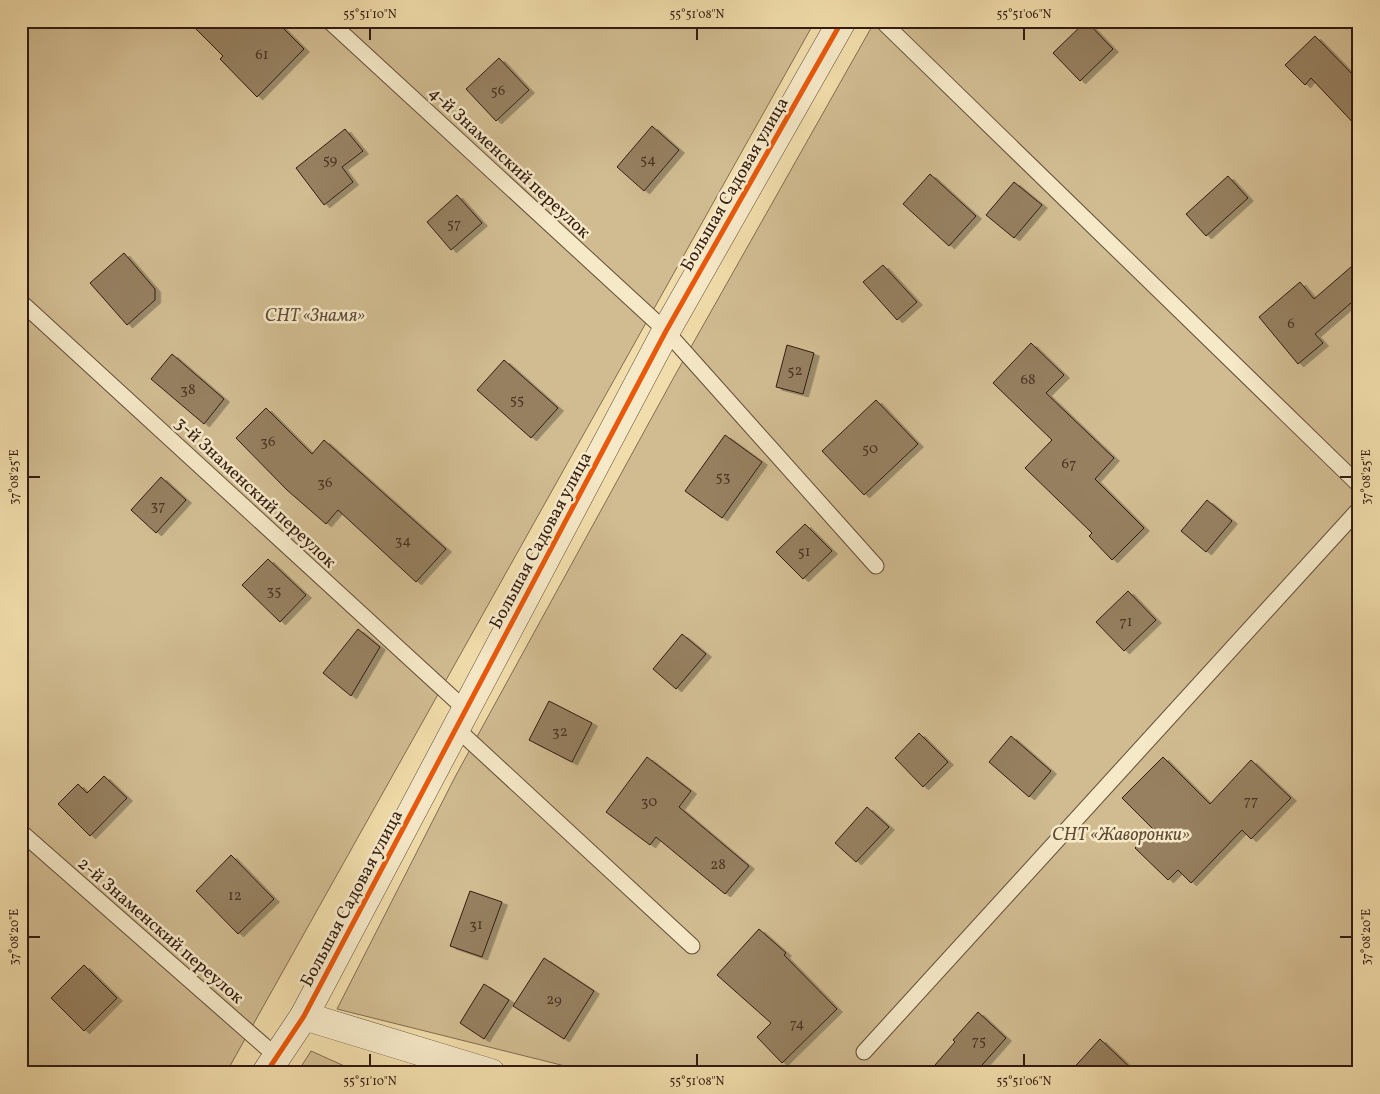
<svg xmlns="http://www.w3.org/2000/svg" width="1380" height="1094" viewBox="0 0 1380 1094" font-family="Vollkorn,serif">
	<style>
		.green { fill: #d1bc91; stroke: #826c51 }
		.building { fill: #968061; stroke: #331b11; filter: url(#shadow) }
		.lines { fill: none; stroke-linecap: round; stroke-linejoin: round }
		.service-casing { stroke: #624c38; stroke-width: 17 }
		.minor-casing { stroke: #624c38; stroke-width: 29 }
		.tertiary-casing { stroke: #624c38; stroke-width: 29 }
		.service { stroke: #f6e9c8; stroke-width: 15 }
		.minor { stroke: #f6e9c8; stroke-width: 28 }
		.tertiary { stroke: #f6e9c8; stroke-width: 28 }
		.cycleway-casing { stroke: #f6e9c8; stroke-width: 8 }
		.cycleway { stroke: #e8590c; stroke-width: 5 }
		.ticks { fill: none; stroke: #331b11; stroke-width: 2 }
		.labels { text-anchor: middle; stroke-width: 5; stroke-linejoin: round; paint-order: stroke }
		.number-label { font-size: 15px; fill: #4c3425 }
		.street-label { font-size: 18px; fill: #331b11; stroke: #f6e9c8 }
		.park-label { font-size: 18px; font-style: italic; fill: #624b37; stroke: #f6e9c8 }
		.neatline { fill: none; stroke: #331b11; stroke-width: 2 }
		.ticks-label { font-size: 12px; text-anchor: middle; fill: #331b11 }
	</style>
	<defs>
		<filter id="shadow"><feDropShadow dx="5.5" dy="3" stdDeviation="0" flood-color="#0004"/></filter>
	</defs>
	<rect width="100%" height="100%" fill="#f1ddab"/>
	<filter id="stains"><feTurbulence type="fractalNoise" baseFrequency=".004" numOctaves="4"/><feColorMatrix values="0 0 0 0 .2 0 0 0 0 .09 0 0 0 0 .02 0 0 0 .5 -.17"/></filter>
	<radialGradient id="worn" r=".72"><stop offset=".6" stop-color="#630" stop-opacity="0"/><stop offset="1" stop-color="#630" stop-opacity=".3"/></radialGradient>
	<g class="green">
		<path d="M 21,21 L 815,21 L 226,1073 L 21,1073 Z"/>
		<path d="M 875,21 L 1359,21 L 1359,1073 L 593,1073 L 337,1009 L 455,777 L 674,377 Z"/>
		<path d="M 311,1051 L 360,1073 L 297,1073 Z"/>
	</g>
	<g class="building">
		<path d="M 188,21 L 276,21 L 304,49 L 257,97 L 220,59 L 223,56 Z"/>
		<path d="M 1086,21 L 1113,49 L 1080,81 L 1053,53 Z"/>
		<path d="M 1315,36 L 1359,81 L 1359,129 L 1311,78 L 1305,85 L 1285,65 Z"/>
		<path d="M 499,58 L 529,90 L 496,121 L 466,89 Z"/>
		<path d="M 652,126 L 679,150 L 644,191 L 617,167 Z"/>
		<path d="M 345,129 L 363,151 L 342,167 L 353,182 L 324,205 L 296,168 Z"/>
		<path d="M 930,174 L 976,216 L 949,246 L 903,204 Z"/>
		<path d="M 1228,176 L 1248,198 L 1206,236 L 1186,214 Z"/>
		<path d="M 1014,182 L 1042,205 L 1014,238 L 986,215 Z"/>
		<path d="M 457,195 L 482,223 L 451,250 L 427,222 Z"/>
		<path d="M 124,253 L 155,289 L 155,300 L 127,325 L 90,283 Z"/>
		<path d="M 1359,260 L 1359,296 L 1315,334 L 1323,343 L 1298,364 L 1259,317 L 1300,282 L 1314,299 Z"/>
		<path d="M 883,265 L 917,302 L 897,320 L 863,282 Z"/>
		<path d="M 1031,343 L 1064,375 L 1046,393 L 1114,458 L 1095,479 L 1144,528 L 1112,560 L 1089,536 L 1092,533 L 1025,468 L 1052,440 L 993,383 Z"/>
		<path d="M 787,345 L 814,353 L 803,394 L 776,387 Z"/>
		<path d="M 172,354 L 224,399 L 204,424 L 151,379 Z"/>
		<path d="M 504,360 L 558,408 L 531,438 L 477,390 Z"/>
		<path d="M 876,400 L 918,444 L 864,495 L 822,451 Z"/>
		<path d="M 266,408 L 312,454 L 324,440 L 446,549 L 416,582 L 338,510 L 326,524 L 287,490 L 236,438 Z"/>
		<path d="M 725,435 L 762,462 L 722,518 L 685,491 Z"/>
		<path d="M 161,477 L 186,500 L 156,533 L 131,510 Z"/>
		<path d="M 1207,500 L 1232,521 L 1206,552 L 1181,531 Z"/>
		<path d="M 805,524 L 832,551 L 803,579 L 776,552 Z"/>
		<path d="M 268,559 L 306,595 L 280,622 L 242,585 Z"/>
		<path d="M 1128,591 L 1156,620 L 1124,651 L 1096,622 Z"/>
		<path d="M 358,629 L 380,647 L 351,696 L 323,673 Z"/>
		<path d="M 682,634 L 706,654 L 676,689 L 653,669 Z"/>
		<path d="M 549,701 L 592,723 L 572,762 L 529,740 Z"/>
		<path d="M 919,733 L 948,762 L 923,787 L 895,758 Z"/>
		<path d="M 1011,736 L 1051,771 L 1029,797 L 989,762 Z"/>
		<path d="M 647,757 L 691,791 L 679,807 L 749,866 L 725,894 L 656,837 L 650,845 L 606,812 Z"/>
		<path d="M 1163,757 L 1210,804 L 1251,760 L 1291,798 L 1251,839 L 1242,830 L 1191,883 L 1178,870 L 1168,880 L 1135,848 L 1153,829 L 1122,798 Z"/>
		<path d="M 104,776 L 127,798 L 90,836 L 58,804 L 78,784 L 87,793 Z"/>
		<path d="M 867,807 L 889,827 L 856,862 L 835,843 Z"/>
		<path d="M 231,855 L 274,899 L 238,934 L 196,891 Z"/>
		<path d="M 470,891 L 502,902 L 482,957 L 450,946 Z"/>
		<path d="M 759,929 L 786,953 L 784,955 L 837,1009 L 782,1063 L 757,1037 L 771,1023 L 717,975 Z"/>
		<path d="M 544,958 L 594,991 L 564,1039 L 513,1006 Z"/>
		<path d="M 84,965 L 117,998 L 84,1031 L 51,998 Z"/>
		<path d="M 484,984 L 509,1000 L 484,1039 L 460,1023 Z"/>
		<path d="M 978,1012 L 1006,1038 L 975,1073 L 928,1073 L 955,1042 L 953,1040 Z"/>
		<path d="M 1100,1039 L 1136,1073 L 1069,1073 Z"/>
	</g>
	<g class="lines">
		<defs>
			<g id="service">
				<path d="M 329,21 L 666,331 L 876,566"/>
				<path d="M 882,21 L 1359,485"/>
				<path d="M 21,302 L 466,710"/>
				<path d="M 456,728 L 692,946"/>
				<path d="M 21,832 L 276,1056"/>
				<path d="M 864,1052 L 1359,509"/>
			</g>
			<path id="minor" d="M 304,1016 L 491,1073"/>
			<path id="tertiary" d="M 266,1073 L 304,1016 L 666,331 L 842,21"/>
		</defs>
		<use href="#service" class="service-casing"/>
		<use href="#minor" class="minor-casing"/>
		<use href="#tertiary" class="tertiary-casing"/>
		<use href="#service" class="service"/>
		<use href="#minor" class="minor"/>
		<use href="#tertiary" class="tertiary"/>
		<defs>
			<path id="cycleway" d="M 266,1073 L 304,1016 L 666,331 L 842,21"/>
		</defs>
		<use href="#cycleway" class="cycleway-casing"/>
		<use href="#cycleway" class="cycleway"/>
	</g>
	<path class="ticks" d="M 370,28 L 370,40M 697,28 L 697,40M 1024,28 L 1024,40M 28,477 L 40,477M 1340,477 L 1352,477M 28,937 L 40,937M 1340,937 L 1352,937M 370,1054 L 370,1066M 697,1054 L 697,1066M 1024,1054 L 1024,1066"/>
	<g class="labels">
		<g class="number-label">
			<text x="262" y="59">61</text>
			<text x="498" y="95">56</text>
			<text x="330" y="164">59</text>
			<text x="648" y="164">54</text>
			<text x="454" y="228">57</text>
			<text x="1291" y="328">6</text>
			<text x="795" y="375">52</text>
			<text x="1028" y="384">68</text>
			<text x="188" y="394">38</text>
			<text x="517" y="404">55</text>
			<text x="268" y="446">36</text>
			<text x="870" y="453">50</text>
			<text x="1069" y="468">67</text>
			<text x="723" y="481">53</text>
			<text x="325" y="487">36</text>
			<text x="158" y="510">37</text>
			<text x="403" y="545">34</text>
			<text x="804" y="556">51</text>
			<text x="274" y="595">35</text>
			<text x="1126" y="626">71</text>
			<text x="560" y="736">32</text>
			<text x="1251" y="805">77</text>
			<text x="649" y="806">30</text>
			<text x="718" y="869">28</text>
			<text x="235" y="900">12</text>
			<text x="476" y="929">31</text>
			<text x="554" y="1004">29</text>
			<text x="797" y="1028">74</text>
			<text x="979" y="1045">75</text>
		</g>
		<g class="street-label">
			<text transform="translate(510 162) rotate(43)" y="6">4-й Знаменский переулок</text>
			<text transform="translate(734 184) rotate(-60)" y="6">Большая Садовая улица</text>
			<text transform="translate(256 492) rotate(43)" y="6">3-й Знаменский переулок</text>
			<text transform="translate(540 540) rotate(-62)" y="6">Большая Садовая улица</text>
			<text transform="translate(351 898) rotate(-62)" y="6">Большая Садовая улица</text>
			<text transform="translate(161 930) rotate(41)" y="6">2-й Знаменский переулок</text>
		</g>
		<g class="park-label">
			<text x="315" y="321">СНТ «Знамя»</text>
			<text x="1121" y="840">СНТ «Жаворонки»</text>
		</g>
	</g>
	<rect width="1380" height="1094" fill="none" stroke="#f1ddab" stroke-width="55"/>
	<rect x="28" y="28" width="1324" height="1038" class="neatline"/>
	<g class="ticks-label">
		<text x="370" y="18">55°51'10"N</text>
		<text x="697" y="18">55°51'08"N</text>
		<text x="1024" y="18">55°51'06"N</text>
		<text transform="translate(1366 477) rotate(-90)" y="4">37°08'25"E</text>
		<text transform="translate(14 477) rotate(-90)" y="4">37°08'25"E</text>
		<text transform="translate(1366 937) rotate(-90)" y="4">37°08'20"E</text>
		<text transform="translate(14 937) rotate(-90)" y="4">37°08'20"E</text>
		<text x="370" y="1085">55°51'10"N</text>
		<text x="697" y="1085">55°51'08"N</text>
		<text x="1024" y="1085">55°51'06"N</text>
	</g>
	<rect width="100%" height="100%" filter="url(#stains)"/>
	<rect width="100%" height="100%" fill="url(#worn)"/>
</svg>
